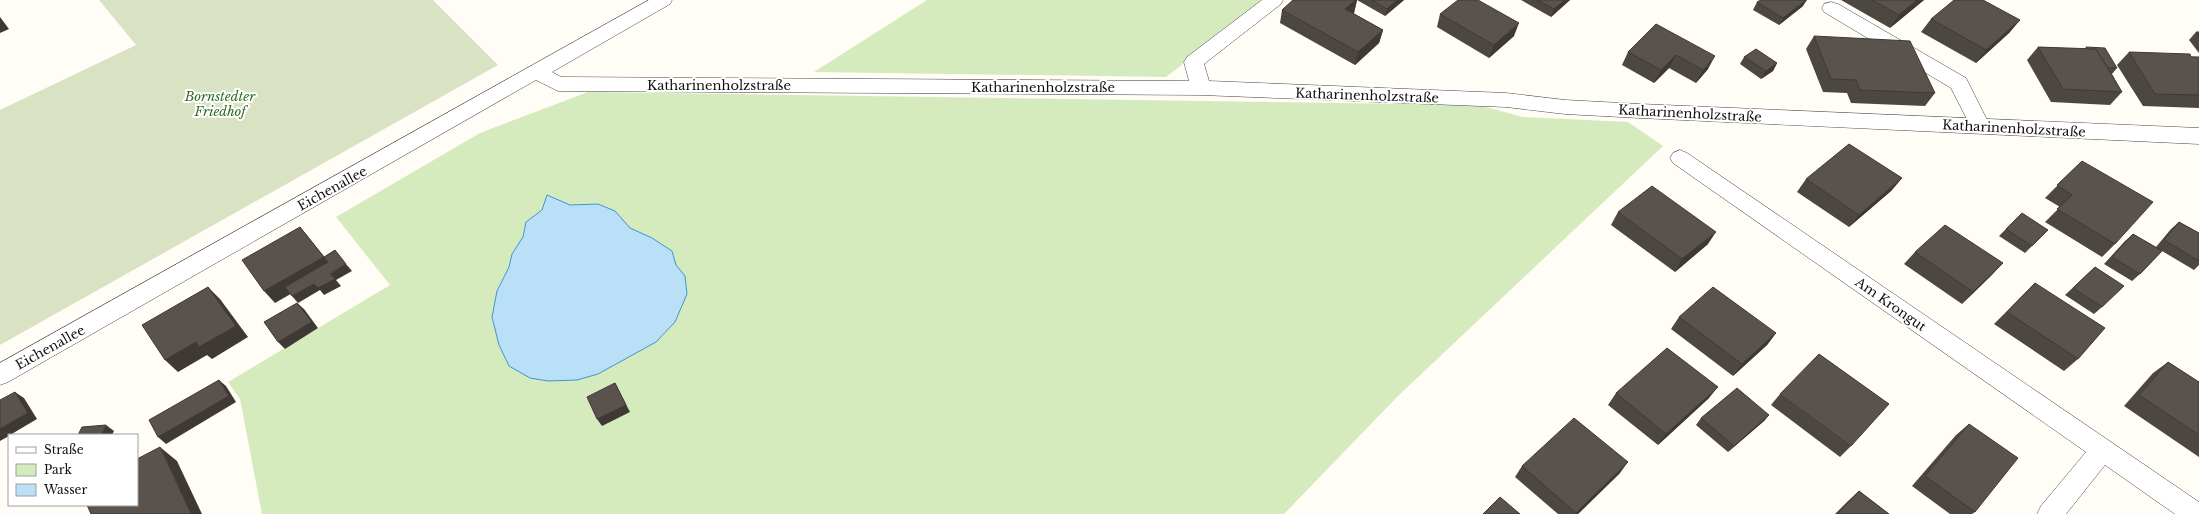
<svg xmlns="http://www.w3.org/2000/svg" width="2199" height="514" viewBox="0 0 2199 514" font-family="'Libre Baskerville',serif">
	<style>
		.green { fill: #d5ebbd }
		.cemetery { fill: #d9e3c4 }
		.water { fill: #b9e0f7; stroke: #3f96cf }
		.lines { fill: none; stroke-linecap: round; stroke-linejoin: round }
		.lane-casing { stroke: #444; stroke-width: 1 }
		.street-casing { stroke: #444; stroke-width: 1 }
		.lane { fill: #fff; fill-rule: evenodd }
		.street { fill: #fff; fill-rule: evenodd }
		.wall { fill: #4d4742 }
		.shaded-wall { fill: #3f3936 }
		.building { fill: #5a524d; stroke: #3f3936 }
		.labels { text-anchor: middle; stroke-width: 4; stroke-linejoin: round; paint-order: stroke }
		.street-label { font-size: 13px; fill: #111; stroke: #fff }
		.park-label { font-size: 13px; font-style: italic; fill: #2f6b1f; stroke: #fff }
	</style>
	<rect width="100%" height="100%" fill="#fffdf5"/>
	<g class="green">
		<path d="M 927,0 L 1266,0 L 1166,77 L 814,72 Z"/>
		<path d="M 588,92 L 1478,105 L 1523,117 L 1628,122 L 1663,146 L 1398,396 L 1284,514 L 262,514 L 240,399 L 228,382 L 390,285 L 336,217 L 480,133 Z"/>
	</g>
	<path class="cemetery" d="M 99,0 L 433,0 L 498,65 L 0,345 L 0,110 L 136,45 Z"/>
	<path class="water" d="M 547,195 L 570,205 L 598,204 L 615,211 L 630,228 L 652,238 L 672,251 L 676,265 L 685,276 L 687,294 L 675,322 L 656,342 L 598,374 L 577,380 L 548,381 L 530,378 L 509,366 L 499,345 L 492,317 L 497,291 L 509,267 L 512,254 L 523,237 L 526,222 L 542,210 Z"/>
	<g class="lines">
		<defs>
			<path id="lane" d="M 1831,2 L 1838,4 L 1966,78 L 1990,126 L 1987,131 L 1980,133 L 1973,131 L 1951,88 L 1824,12 L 1822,8 L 1824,4 Z"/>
			<g id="street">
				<path d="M 649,0 L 672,0 L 670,4 L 552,72 L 561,77 L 1189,81 L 1184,62 L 1187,57 L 1262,0 L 1283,0 L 1281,4 L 1204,64 L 1209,81 L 1506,93 L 1565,100 L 1640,104 L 2199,128 L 2199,144 L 1640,118 L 1565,114 L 1506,107 L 1201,95 L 558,91 L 536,80 L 8,382 L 0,385 L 0,363 Z"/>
				<path d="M 1680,150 L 1687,153 L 2199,502 L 2199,514 L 2175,514 L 2105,465 L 2066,514 L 2037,514 L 2041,506 L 2086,452 L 1673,163 L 1670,158 L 1673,153 Z"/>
			</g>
		</defs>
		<use href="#lane" class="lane-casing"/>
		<use href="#street" class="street-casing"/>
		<use href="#lane" class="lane"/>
		<use href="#street" class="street"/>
	</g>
	<g class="wall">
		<path d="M 1293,0 L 1357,0 L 1354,13 L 1353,13 L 1383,30 L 1379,43 L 1355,65 L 1280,23 L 1282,10 Z"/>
		<path d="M 1357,0 L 1404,0 L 1385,16 Z"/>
		<path d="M 1521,0 L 1570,0 L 1551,17 Z"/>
		<path d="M 1841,0 L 1924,0 L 1890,28 Z"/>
		<path d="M 1757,2 L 1803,6 L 1779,25 L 1753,10 Z"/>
		<path d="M 1440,14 L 1514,36 L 1489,58 L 1437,27 Z"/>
		<path d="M 1931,19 L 2020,20 L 2009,33 L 1976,63 L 1921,32 Z"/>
		<path d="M 1656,24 L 1708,69 L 1696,83 L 1669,68 L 1654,83 L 1622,65 L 1628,52 Z"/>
		<path d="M 2196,32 L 2199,32 L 2199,53 L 2189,40 Z"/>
		<path d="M 1814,36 L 1935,93 L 1925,106 L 1851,103 L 1847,93 L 1823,92 L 1806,49 Z"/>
		<path d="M 2038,47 L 2085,49 L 2086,47 L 2117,68 L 2112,74 L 2122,92 L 2110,105 L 2051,102 L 2027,60 Z"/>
		<path d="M 2129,52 L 2199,57 L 2199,108 L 2143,106 L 2117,65 Z"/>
		<path d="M 1744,57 L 1777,63 L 1773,71 L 1761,79 L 1740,64 Z"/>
		<path d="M 2082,161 L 2115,244 L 2102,257 L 2045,222 L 2060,207 L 2045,198 Z"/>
		<path d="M 1902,178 L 1891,191 L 1849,227 L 1797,192 L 1806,179 Z"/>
		<path d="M 1618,212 L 1708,244 L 1675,272 L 1611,225 Z"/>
		<path d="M 2179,222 L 2199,233 L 2199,265 L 2194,270 L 2162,251 L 2140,274 L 2132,281 L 2104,264 L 2125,241 L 2133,234 L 2156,247 L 2171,229 Z"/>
		<path d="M 2006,229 L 2048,230 L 2025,253 L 1999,236 Z"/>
		<path d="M 1915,252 L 2003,263 L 1962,304 L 1904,264 Z"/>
		<path d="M 2095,267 L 2102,307 L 2094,314 L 2065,295 Z"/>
		<path d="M 2035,283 L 2078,359 L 2064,371 L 1994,324 Z"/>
		<path d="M 1679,317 L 1776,333 L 1767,345 L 1733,376 L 1671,329 Z"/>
		<path d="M 2168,362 L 2199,382 L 2199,457 L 2124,406 L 2153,373 Z"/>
		<path d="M 1616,393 L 1709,398 L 1658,445 L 1608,405 Z"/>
		<path d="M 1780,394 L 1851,446 L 1840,457 L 1771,405 Z"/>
		<path d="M 1769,415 L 1764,421 L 1728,452 L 1696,425 L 1701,418 Z"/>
		<path d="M 1969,424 L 1975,512 L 1972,514 L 1950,514 L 1912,486 L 1956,435 Z"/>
		<path d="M 1522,466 L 1620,473 L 1578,514 L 1558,514 L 1515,477 Z"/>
		<path d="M 1859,491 L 1889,514 L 1835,514 L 1848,501 Z"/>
	</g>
	<g class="shaded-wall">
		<path d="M 1356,0 L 1357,0 L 1354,13 L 1342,22 L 1345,9 Z"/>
		<path d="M 1397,0 L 1404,0 L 1385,16 L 1387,9 Z"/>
		<path d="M 1565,0 L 1570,0 L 1551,17 L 1554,9 Z"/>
		<path d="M 1806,0 L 1807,0 L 1803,6 L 1779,25 L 1783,18 Z"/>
		<path d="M 1917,0 L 1924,0 L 1890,28 L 1899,15 Z"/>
		<path d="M 0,17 L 9,29 L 0,33 Z"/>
		<path d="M 2020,20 L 2009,33 L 1976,63 L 1986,50 Z"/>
		<path d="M 1519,23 L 1514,36 L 1489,58 L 1494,45 Z"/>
		<path d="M 1383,30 L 1379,43 L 1355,65 L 1358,52 Z"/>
		<path d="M 1676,55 L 1669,68 L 1654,83 L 1661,70 Z"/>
		<path d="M 1715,56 L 1708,69 L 1696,83 L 1703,70 Z"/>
		<path d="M 1777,63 L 1773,71 L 1761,79 L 1766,71 Z"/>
		<path d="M 1902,178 L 1891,191 L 1849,227 L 1859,215 Z"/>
		<path d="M 300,227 L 334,269 L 275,303 L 264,291 Z"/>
		<path d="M 1716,232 L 1708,244 L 1675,272 L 1682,259 Z"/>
		<path d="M 2003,263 L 1991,276 L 1962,304 L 1973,292 Z"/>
		<path d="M 346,264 L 352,271 L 336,280 L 341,286 L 324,295 L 320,290 L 298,303 L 292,296 Z"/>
		<path d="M 208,287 L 220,299 L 248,337 L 212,359 L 207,355 L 178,372 L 165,360 Z"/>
		<path d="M 297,303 L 304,309 L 318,328 L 285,349 L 278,342 Z"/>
		<path d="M 1776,333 L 1767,345 L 1733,376 L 1742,364 Z"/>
		<path d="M 219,380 L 226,386 L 236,402 L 166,444 L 158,437 Z"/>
		<path d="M 615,383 L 630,412 L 602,426 L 597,419 Z"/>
		<path d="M 1718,387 L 1709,398 L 1658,445 L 1666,434 Z"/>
		<path d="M 15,392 L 24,398 L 37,419 L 10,435 L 9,435 L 9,436 L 0,441 L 0,429 Z"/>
		<path d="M 1769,415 L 1764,421 L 1728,452 L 1734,446 Z"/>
		<path d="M 106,425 L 114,431 L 112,435 L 101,435 Z"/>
		<path d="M 160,447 L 177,461 L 202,514 L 191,514 Z"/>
		<path d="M 1628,462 L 1620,473 L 1578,514 L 1575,514 Z"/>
	</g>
	<g class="building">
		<path d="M 1293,0 L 1356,0 L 1345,9 L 1383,30 L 1358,52 L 1282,10 Z"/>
		<path d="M 1372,0 L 1397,0 L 1387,9 Z"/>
		<path d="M 1458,0 L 1478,0 L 1519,23 L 1494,45 L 1440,14 Z"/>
		<path d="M 1537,0 L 1565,0 L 1554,9 Z"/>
		<path d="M 1761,0 L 1806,0 L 1783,18 L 1757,2 Z"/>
		<path d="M 1872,0 L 1917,0 L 1899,15 Z"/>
		<path d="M 1954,0 L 1983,0 L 2020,20 L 1986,50 L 1931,19 Z"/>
		<path d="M 1656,24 L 1715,56 L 1703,70 L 1676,55 L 1661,70 L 1628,52 Z"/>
		<path d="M 2196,32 L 2199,32 L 2199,36 Z"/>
		<path d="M 1814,36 L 1910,41 L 1935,93 L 1860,90 L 1856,80 L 1831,79 Z"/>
		<path d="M 2038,47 L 2096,49 L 2122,92 L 2063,89 Z"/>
		<path d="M 2086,47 L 2105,48 L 2117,68 L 2108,68 L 2096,49 L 2087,49 Z"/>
		<path d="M 1756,49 L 1777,63 L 1766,71 L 1744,57 Z"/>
		<path d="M 2129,52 L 2190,54 L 2191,57 L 2199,57 L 2199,95 L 2155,94 Z"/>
		<path d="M 1849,144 L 1902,178 L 1859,215 L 1806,179 Z"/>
		<path d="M 2082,161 L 2153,202 L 2115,244 L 2057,209 L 2072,195 L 2057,185 Z"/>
		<path d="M 1652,186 L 1716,232 L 1682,259 L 1618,212 Z"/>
		<path d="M 2022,213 L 2048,230 L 2032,246 L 2006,229 Z"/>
		<path d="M 2179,222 L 2199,233 L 2199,261 L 2164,240 Z"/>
		<path d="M 1945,225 L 2003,263 L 1973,292 L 1915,252 Z"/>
		<path d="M 300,227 L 324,257 L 264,291 L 242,260 Z"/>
		<path d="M 2133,234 L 2162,251 L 2140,274 L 2112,257 Z"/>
		<path d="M 335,250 L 346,264 L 330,273 L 335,279 L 318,288 L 314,284 L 292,296 L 285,287 L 328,262 L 324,257 Z"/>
		<path d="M 2095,267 L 2124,286 L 2102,307 L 2073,288 Z"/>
		<path d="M 2035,283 L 2105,328 L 2078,359 L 2007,312 Z"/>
		<path d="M 208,287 L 236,326 L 199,347 L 196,342 L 165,360 L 142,325 Z"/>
		<path d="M 1713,287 L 1776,333 L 1742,364 L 1679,317 Z"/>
		<path d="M 297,303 L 312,322 L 278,342 L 264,322 Z"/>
		<path d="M 1667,348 L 1718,387 L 1666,434 L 1616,393 Z"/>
		<path d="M 1819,354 L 1889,404 L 1851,446 L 1780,394 Z"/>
		<path d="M 2168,362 L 2199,382 L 2199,435 L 2139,395 Z"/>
		<path d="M 219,380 L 229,396 L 158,437 L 149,420 Z"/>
		<path d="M 615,383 L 626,405 L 597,419 L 587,397 Z"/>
		<path d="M 1737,388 L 1769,415 L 1734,446 L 1701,418 Z"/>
		<path d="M 15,392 L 28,413 L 0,429 L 0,400 Z"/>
		<path d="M 1574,418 L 1628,462 L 1576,513 L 1522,466 Z"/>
		<path d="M 1969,424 L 2018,458 L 1975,512 L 1925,476 Z"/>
		<path d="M 106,425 L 101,435 L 78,435 L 82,427 Z"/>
		<path d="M 160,447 L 191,514 L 91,514 L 87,505 L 137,505 L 137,459 Z"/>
		<path d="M 1859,491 L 1889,514 L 1837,514 Z"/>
		<path d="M 1500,497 L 1520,514 L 1483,514 Z"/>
	</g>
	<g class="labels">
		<g class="street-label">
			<text x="719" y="90">Katharinenholzstraße</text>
			<text x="1043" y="92">Katharinenholzstraße</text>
			<text transform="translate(1367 95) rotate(2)" y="5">Katharinenholzstraße</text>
			<text transform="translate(1690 113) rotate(3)" y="5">Katharinenholzstraße</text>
			<text transform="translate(2014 128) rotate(3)" y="5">Katharinenholzstraße</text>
			<text transform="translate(332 188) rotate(-29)" y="5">Eichenallee</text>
			<text transform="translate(1891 304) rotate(35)" y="5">Am Krongut</text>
			<text transform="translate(50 347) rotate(-29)" y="5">Eichenallee</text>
		</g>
		<g class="park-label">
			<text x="220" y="101">Bornstedter<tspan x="220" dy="15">Friedhof</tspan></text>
		</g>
	</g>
	<rect x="8" y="434" width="130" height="72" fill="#ffffff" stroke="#a0a0a0"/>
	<rect x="16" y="447" width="20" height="6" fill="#ffffff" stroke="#a0a0a0"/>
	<text x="44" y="454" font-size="12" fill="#111111">Straße</text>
	<rect x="16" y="464" width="20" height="12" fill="#d5ebbd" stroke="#a0a0a0"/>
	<text x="44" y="474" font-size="12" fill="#111111">Park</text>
	<rect x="16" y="484" width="20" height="12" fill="#b9e0f7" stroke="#a0a0a0"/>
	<text x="44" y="494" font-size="12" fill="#111111">Wasser</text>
</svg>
